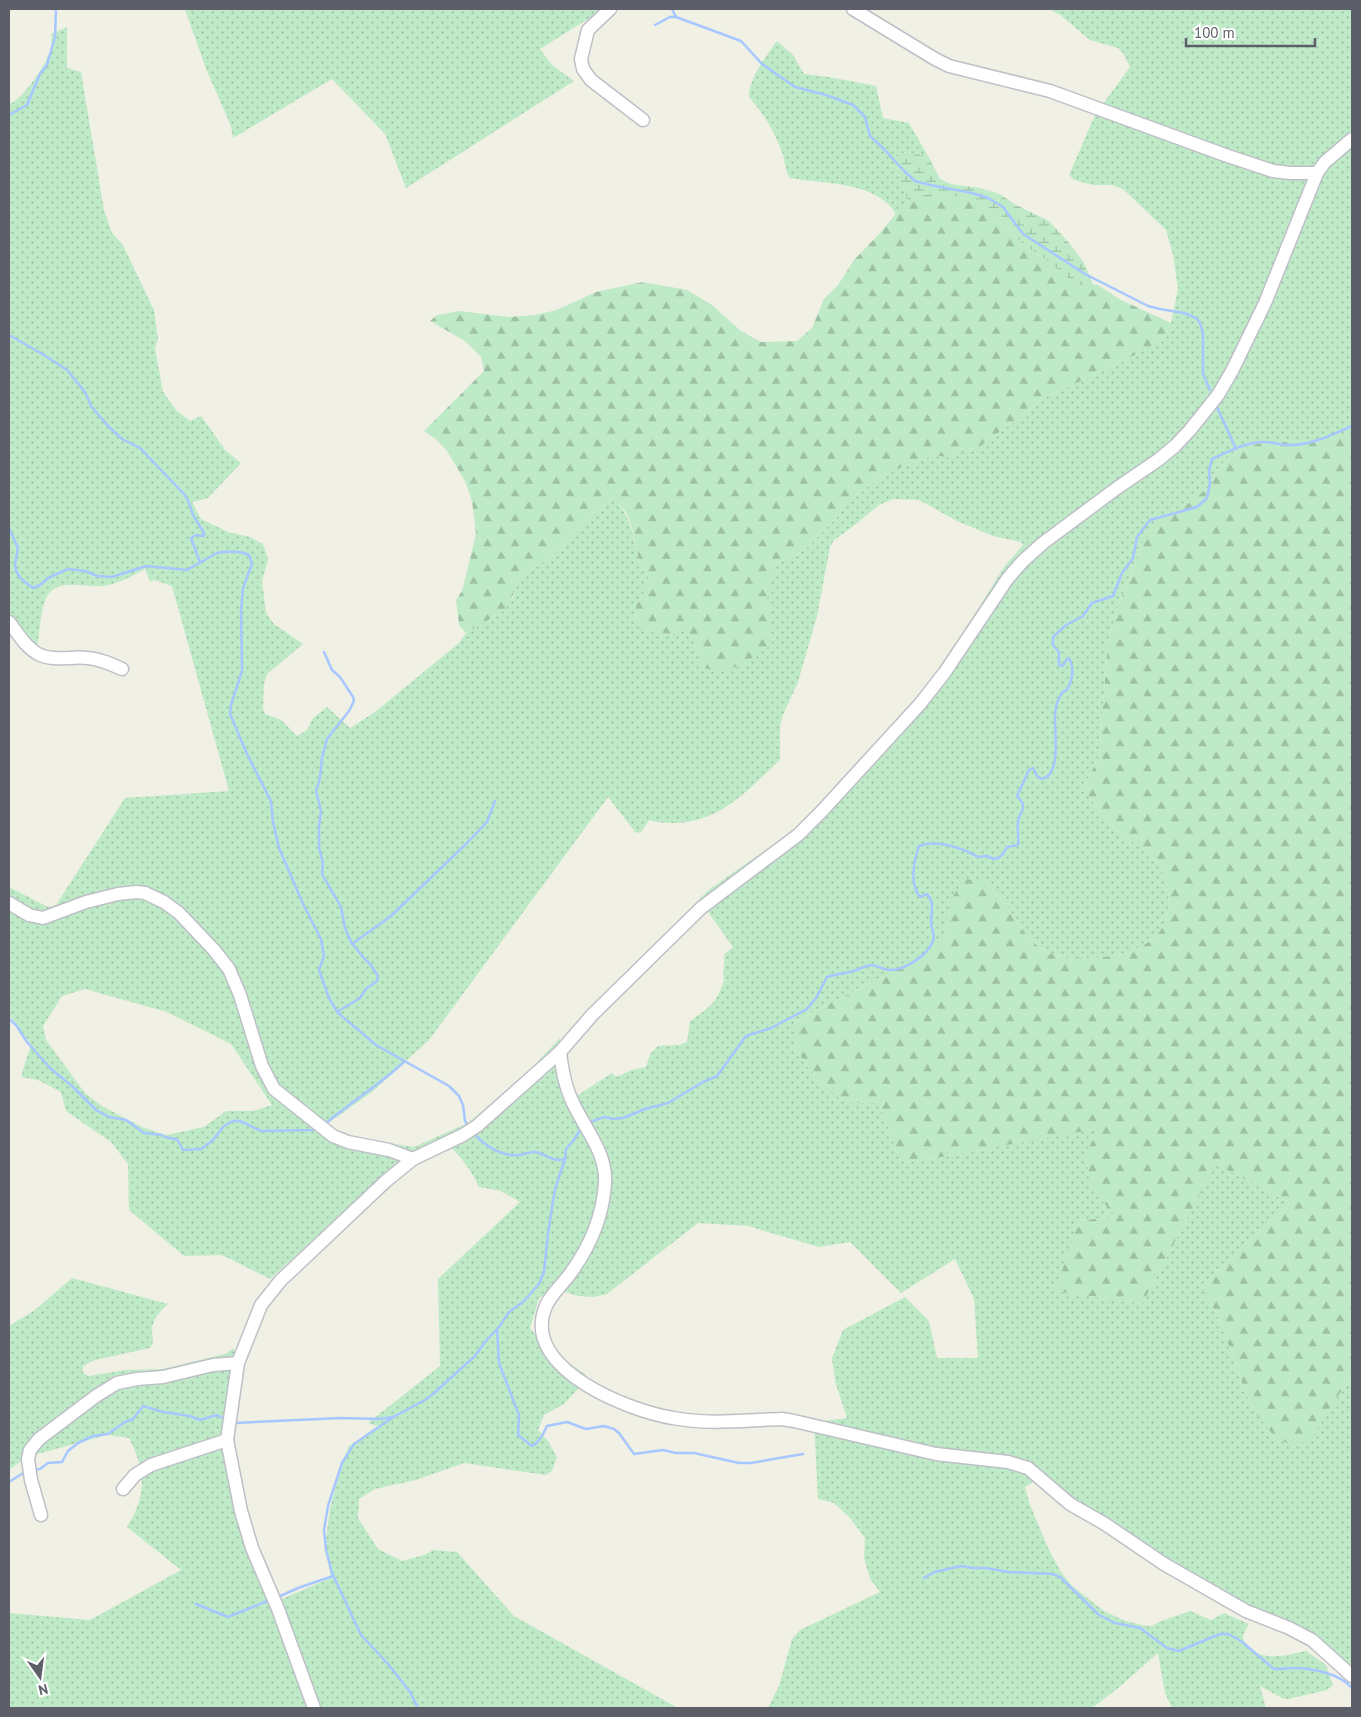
<svg xmlns="http://www.w3.org/2000/svg" width="1361" height="1717" viewBox="0 0 1361 1717" font-family="'PT Sans',sans-serif">
	<style>
		.grass { fill: url(#grass-dots); fill-rule: evenodd }
		.forest { fill: url(#forest-firs) }
		.wetland { fill: url(#wetland-marsh) }
		.lines { fill: none; stroke-linecap: round; stroke-linejoin: round }
		.stream { stroke: #a6c7ff; stroke-width: 2.5 }
		.minor-casing { stroke: #bec0c7; stroke-width: 15 }
		.minor { stroke: #fff; stroke-width: 12 }
	</style>
	<defs>
		<pattern id="grass-dots" width="8" height="8" patternUnits="userSpaceOnUse" patternTransform="scale(1.25)"><rect width="8" height="8" fill="#bfeac7"/><path d="M2 2h.1M6 6h.1" fill="none" stroke="#9ec1a5" stroke-width="1.8" stroke-linecap="round"/></pattern>
		<pattern id="forest-firs" width="22" height="20" patternUnits="userSpaceOnUse" patternTransform="scale(1.25)"><rect width="22" height="20" fill="#bfeac7"/><path d="M5 1l3.5 6h-7zM16 11l3.5 6h-7z" fill="#9ec1a5"/></pattern>
		<pattern id="wetland-marsh" width="20" height="14" patternUnits="userSpaceOnUse" patternTransform="scale(1.25)"><rect width="20" height="14" fill="#bfeac7"/><path d="M1 5h8M5 5V1M11 12h8M15 12V8" fill="none" stroke="#9ec1a5"/></pattern>
	</defs>
	<rect width="100%" height="100%" fill="#f0f0e5"/>
	<g class="grass">
		<path d="M 185,9 L 604,9 L 540,49 L 552,65 L 574,81 L 406,188 L 385,134 L 332,79 L 233,138 L 231,126 L 206,69 Z"/>
		<path d="M 1049,9 L 1352,9 L 1352,432 L 1317,443 L 1294,441 L 1257,444 L 1233,453 L 1220,466 L 1212,484 L 1191,502 L 1174,511 L 1143,542 L 1118,606 L 1108,642 L 1099,757 L 1083,788 C 1093,801 1100,815 1113,827 C 1130,843 1156,852 1164,876 C 1183,932 1143,956 1093,958 C 1076,959 1060,959 1045,951 C 1027,941 1018,921 1006,905 C 999,897 992,891 988,881 L 947,919 L 946,937 L 934,951 L 794,1022 L 794,1043 L 805,1064 L 845,1103 L 879,1103 L 901,1161 L 915,1162 L 1101,1127 L 1093,1190 L 1116,1216 L 1079,1221 L 1056,1291 L 1142,1304 L 1216,1163 L 1290,1203 L 1201,1287 L 1218,1316 L 1252,1409 L 1339,1394 L 1352,1378 L 1352,1673 L 1302,1626 L 1273,1619 L 1090,1517 L 1053,1499 L 1036,1480 L 1025,1487 L 1030,1505 L 1049,1550 L 1061,1572 L 1071,1585 L 1104,1611 L 1123,1620 L 1141,1625 L 1152,1626 L 1159,1622 L 1190,1611 L 1211,1620 L 1224,1613 L 1249,1624 C 1244,1632 1240,1638 1247,1645 C 1262,1663 1287,1655 1306,1651 L 1326,1665 L 1333,1685 L 1327,1690 L 1288,1699 L 1282,1698 L 1260,1686 L 1266,1708 L 1172,1708 L 1165,1693 L 1158,1653 L 1117,1689 L 1092,1708 L 768,1708 L 779,1686 L 792,1639 L 800,1630 L 880,1592 L 870,1579 L 864,1558 L 865,1538 L 850,1518 L 834,1503 L 818,1499 L 814,1422 L 847,1418 L 835,1381 L 832,1358 L 843,1330 L 905,1297 L 929,1321 L 937,1358 L 978,1358 L 974,1299 L 955,1259 L 901,1293 L 850,1242 L 819,1247 L 748,1226 L 698,1223 L 607,1294 L 594,1297 L 578,1296 L 557,1290 L 539,1298 L 530,1328 L 544,1345 L 586,1375 L 577,1390 L 564,1404 L 544,1415 L 538,1430 L 548,1441 L 557,1457 L 552,1471 L 546,1475 L 464,1463 L 416,1480 L 375,1489 L 359,1499 L 358,1518 L 378,1549 L 402,1561 L 424,1555 L 433,1550 L 457,1552 L 514,1616 L 678,1708 L 9,1708 L 9,1613 L 90,1620 L 181,1570 L 127,1527 C 147,1495 146,1471 129,1438 L 108,1435 L 92,1439 L 27,1457 L 9,1470 L 9,1326 L 35,1310 L 72,1278 L 168,1304 C 160,1311 151,1321 152,1332 C 153,1340 154,1342 150,1348 L 95,1360 L 83,1366 C 82,1372 83,1374 89,1376 L 125,1370 L 163,1369 L 225,1354 L 234,1348 L 231,1477 L 277,1601 L 331,1578 L 325,1546 L 330,1509 L 341,1466 L 349,1446 L 378,1426 L 368,1423 L 440,1366 L 438,1279 L 520,1202 L 501,1191 L 479,1187 C 470,1168 459,1154 443,1140 L 407,1155 L 270,1279 L 222,1255 L 184,1256 L 129,1210 L 128,1164 L 111,1142 L 66,1111 L 61,1092 L 38,1080 L 21,1077 L 31,1044 L 9,1015 L 9,887 L 48,907 L 56,905 L 125,798 L 229,791 L 172,586 L 154,580 L 150,582 L 145,569 C 132,576 118,584 103,586 C 83,588 54,576 45,601 C 40,614 39,637 37,651 L 9,618 L 9,104 C 23,100 47,63 51,49 C 52,44 52,39 51,34 L 67,27 L 67,68 L 81,72 L 104,210 L 112,233 L 123,245 L 154,310 L 158,339 L 155,348 L 163,392 L 177,411 L 190,421 L 201,416 L 226,451 L 241,463 L 208,498 L 192,502 L 201,519 L 228,532 L 250,537 L 263,544 L 268,559 L 262,581 L 266,613 L 274,624 L 303,644 L 267,674 L 264,684 L 263,709 L 265,714 L 281,720 L 297,736 L 307,730 L 313,718 L 327,707 L 350,728 L 375,712 L 459,643 L 466,633 L 503,611 L 513,597 L 516,585 L 522,577 L 552,556 L 573,536 L 589,517 L 610,501 L 617,502 C 632,519 633,538 639,559 C 641,566 647,573 649,581 C 642,605 628,600 640,630 C 643,631 668,634 670,634 C 676,633 680,630 687,630 C 696,641 696,656 705,668 L 717,671 L 766,602 L 774,566 L 779,562 L 797,554 L 809,546 L 837,517 L 844,504 L 885,474 L 934,455 L 945,457 L 951,456 L 960,449 L 964,448 L 977,449 L 996,434 L 1020,418 L 1040,400 L 1124,361 L 1162,340 L 1171,323 L 1178,289 L 1173,255 L 1166,230 L 1123,189 L 1112,185 L 1093,185 L 1074,180 L 1069,175 L 1095,115 L 1130,67 L 1123,53 L 1118,48 L 1090,40 L 1060,15 ZM 893,499 L 919,500 L 957,521 L 993,536 L 1021,542 L 1023,545 L 1004,567 L 955,646 L 916,700 L 840,780 L 815,810 L 791,832 L 710,889 L 699,899 L 733,947 L 724,955 C 725,964 722,974 724,981 C 716,1004 710,1007 690,1021 L 687,1042 L 679,1045 L 658,1046 L 650,1054 L 646,1067 L 632,1070 L 616,1077 L 612,1073 L 575,1097 L 563,1059 L 560,1038 L 538,1061 L 543,1065 L 508,1089 L 468,1123 L 414,1147 L 345,1136 L 331,1128 L 327,1124 L 372,1092 L 429,1040 L 608,797 L 636,833 L 641,832 L 649,820 C 659,823 666,823 676,823 C 723,821 748,789 780,760 L 780,727 L 782,717 L 798,682 L 817,616 L 830,547 L 834,540 L 851,528 L 879,505 ZM 85,989 L 167,1012 L 231,1044 L 272,1105 L 253,1111 L 226,1111 L 204,1127 L 166,1135 L 142,1127 L 102,1106 L 85,1093 L 46,1040 L 43,1026 L 62,996 Z"/>
		<path d="M 777,41 L 793,55 L 804,74 L 829,77 L 876,86 L 883,118 L 909,123 L 928,156 L 907,152 L 896,155 L 895,163 L 908,202 L 896,214 C 877,181 822,184 790,178 C 785,170 785,163 783,155 C 775,133 765,115 749,97 C 749,77 766,57 777,41 Z"/>
	</g>
	<g class="forest">
		<path d="M 942,193 L 980,203 L 1023,244 L 1048,261 L 1094,286 L 1096,284 L 1121,300 L 1171,323 L 1162,340 L 1124,361 L 1040,400 L 1020,418 L 996,434 L 977,449 L 964,448 L 960,449 L 951,456 L 945,457 L 934,455 L 885,474 L 844,504 L 837,517 L 809,546 L 797,554 L 779,562 L 774,566 L 771,585 L 766,602 L 770,609 L 772,644 C 758,654 734,672 717,671 C 713,670 708,669 704,668 C 696,656 696,641 687,630 C 680,630 676,633 670,634 C 668,634 643,631 640,630 C 628,600 642,605 649,581 C 647,573 641,566 639,559 C 633,540 633,505 610,501 L 589,517 L 573,536 L 552,556 L 522,577 L 516,585 L 510,604 L 503,611 L 466,633 L 459,625 L 456,600 L 462,591 L 476,534 L 472,501 L 465,481 L 447,451 L 437,440 L 424,431 L 484,371 L 481,357 L 465,341 L 430,321 L 437,315 L 460,311 L 509,317 L 535,315 L 557,310 L 596,292 L 643,282 L 687,290 L 712,305 L 741,331 L 761,342 L 797,341 L 812,328 L 824,299 L 838,285 L 854,260 L 881,232 L 899,210 L 915,196 Z"/>
		<path d="M 1352,432 L 1352,1378 L 1339,1394 L 1309,1442 L 1289,1444 L 1275,1437 L 1252,1409 L 1218,1316 L 1201,1287 L 1290,1203 L 1216,1164 L 1142,1304 L 1055,1291 L 1079,1221 L 1115,1216 L 1093,1190 L 1084,1154 L 1101,1128 L 914,1162 L 901,1161 L 879,1103 L 845,1103 L 822,1084 L 805,1064 L 794,1043 L 794,1022 L 934,951 L 946,937 L 947,919 L 950,901 L 964,879 L 988,881 C 992,891 999,897 1006,905 C 1018,921 1027,941 1045,951 C 1060,959 1076,959 1093,958 C 1143,956 1183,932 1164,876 C 1156,852 1130,843 1113,827 C 1100,815 1093,801 1083,788 L 1099,757 L 1108,642 L 1118,606 L 1143,542 L 1159,523 L 1174,511 L 1191,502 L 1212,484 L 1220,466 L 1233,453 L 1257,444 L 1294,441 L 1317,443 Z"/>
	</g>
	<path class="wetland" d="M 907,152 L 928,156 L 940,179 L 951,184 L 980,188 L 1000,194 L 1014,204 L 1049,221 L 1070,244 L 1084,263 L 1094,286 L 1077,285 L 1048,261 L 1023,244 L 980,203 L 942,193 L 915,196 L 908,202 L 895,163 L 896,155 Z"/>
	<g class="lines">
		<g class="stream">
			<path d="M 672,9 L 676,17"/>
			<path d="M 655,25 L 670,17 L 676,17 L 741,41 L 762,64 L 795,87 L 826,95 L 853,105 L 865,117 L 870,136 L 885,150 L 904,171 L 915,181 L 930,185 L 972,193 L 988,198 L 1003,207 L 1023,234 L 1085,274 L 1148,306 L 1160,309 L 1184,313 L 1196,318 L 1200,323 L 1203,333 L 1203,374 L 1210,390"/>
			<path d="M 9,115 L 27,105 L 40,74 L 47,65 L 55,37 L 56,9"/>
			<path d="M 9,335 L 44,355 L 67,370 L 85,392 L 91,406 L 108,426 L 122,439 L 140,448 L 185,495 L 189,503 L 193,515 L 204,533 L 204,536 L 196,535 L 191,538 L 200,562"/>
			<path d="M 1216,405 L 1236,449"/>
			<path d="M 9,528 L 18,548 L 15,564 L 16,571 L 21,579 L 33,588 L 40,585 L 48,578 L 68,569 L 85,571 L 97,576 L 112,577 L 146,566 L 187,570 L 217,553 C 226,551 240,551 249,555 L 252,564 L 243,588 L 241,611 L 242,671 L 231,705 L 230,714 L 247,754 L 271,801 L 273,822 L 279,848 L 304,906 L 321,939 L 324,956 L 319,970 L 329,998 L 338,1013 L 376,1045 L 449,1086 L 459,1096 L 463,1105 L 465,1121 L 469,1127"/>
			<path d="M 324,652 L 332,670 L 340,677 L 353,697 L 354,701 L 349,711 L 327,739 L 322,758 L 320,778 L 316,791 L 321,811 L 319,827 L 319,848 L 323,863 L 322,874 L 341,907 L 345,928 L 351,942 L 363,957 L 370,964 L 378,976 L 377,981 L 366,989 L 360,998 L 337,1012"/>
			<path d="M 352,944 L 391,916 L 467,843 L 487,822 L 495,801"/>
			<path d="M 9,1019 L 16,1025 L 27,1042 L 50,1068 L 73,1087 L 96,1110 L 109,1117 L 126,1120 L 144,1133 L 161,1135 L 165,1137 L 175,1139 L 178,1141 L 183,1150 L 201,1149 L 212,1141 L 224,1126 L 233,1121 L 240,1121 L 261,1131 L 313,1130 L 318,1129"/>
			<path d="M 587,1123 L 604,1117 L 614,1119 L 623,1118 L 645,1109 L 668,1103 L 703,1082 L 717,1076 L 746,1036 L 771,1028 L 807,1009 L 816,998 L 827,977 C 835,974 844,974 853,971 C 859,970 864,966 871,965 C 877,965 883,970 890,970 C 905,970 927,956 933,941 C 936,934 931,929 931,923 C 931,912 935,902 927,894 L 920,897 C 909,884 914,860 919,846 C 936,839 963,848 978,857 L 987,856 L 994,859 L 998,858 L 1003,854 L 1007,847 L 1018,845 C 1019,838 1017,829 1018,821 C 1019,816 1023,811 1023,806 C 1023,801 1019,799 1017,796 L 1029,770 L 1033,768 L 1037,776 L 1042,779 C 1062,775 1054,730 1055,715 C 1055,709 1058,698 1062,693 C 1065,690 1066,692 1068,688 C 1073,679 1074,667 1069,658 L 1066,660 L 1063,666 L 1059,665 L 1059,652 L 1053,645 L 1053,637 L 1066,625 L 1083,616 L 1092,603 L 1113,596 L 1122,573 L 1133,558 L 1137,537 L 1150,520 L 1197,507 L 1207,498 L 1210,483 L 1209,470 L 1212,459 C 1227,452 1246,442 1263,442 C 1274,442 1284,446 1294,445 C 1314,444 1334,434 1352,426"/>
			<path d="M 325,1124 C 350,1103 379,1085 404,1062"/>
			<path d="M 474,1133 C 484,1146 502,1157 519,1155 C 525,1155 529,1151 535,1152 C 547,1154 552,1163 565,1159"/>
			<path d="M 497,1329 L 499,1363 L 519,1415 L 518,1435 L 532,1446 C 539,1443 544,1433 547,1426 L 567,1422 L 586,1429 L 604,1426 L 614,1429 L 619,1433 L 634,1454 L 663,1450 L 676,1453 L 694,1453 L 739,1463 L 751,1463 L 803,1454"/>
			<path d="M 235,1423 L 341,1418 L 380,1419 L 393,1417"/>
			<path d="M 33,1470 L 40,1469 L 48,1463 L 62,1462 L 68,1451 L 78,1443 L 93,1436 L 108,1434 L 125,1422 L 133,1419 L 143,1406 L 163,1412 L 190,1416 L 200,1420 L 217,1415 L 225,1419"/>
			<path d="M 9,1482 L 25,1472"/>
			<path d="M 924,1578 L 935,1572 L 961,1566 L 973,1568 L 986,1568 L 1008,1572 L 1052,1574 L 1060,1577 L 1099,1615 L 1115,1623 L 1140,1628 L 1167,1648 L 1179,1651 L 1210,1638 L 1220,1634 L 1228,1634 L 1241,1641 L 1274,1669 C 1281,1669 1287,1668 1294,1668 C 1312,1668 1341,1674 1352,1688"/>
			<path d="M 278,1597 L 298,1588 L 333,1576"/>
			<path d="M 196,1604 L 228,1617 L 270,1600"/>
			<path d="M 418,1708 L 410,1692 L 389,1665 L 361,1635 L 332,1573 L 326,1550 L 324,1530 L 328,1506 L 342,1463 L 354,1444 L 395,1416 L 425,1400 L 433,1394 L 475,1356 L 485,1342 L 499,1327 L 509,1312 L 523,1302 L 539,1284 L 544,1272 L 548,1233 L 555,1189 L 565,1159 L 566,1149 L 574,1140 L 581,1128"/>
		</g>
		<defs>
			<g id="minor">
				<path d="M 610,9 L 588,30 L 581,59 L 583,69 L 591,80 L 643,120"/>
				<path d="M 853,9 L 935,59 L 949,66 L 1050,91 L 1225,155 L 1273,171 L 1290,173 L 1317,173"/>
				<path d="M 1352,139 L 1325,162 L 1317,173 L 1265,303 L 1232,371 L 1218,395 L 1190,430 L 1175,446 L 1158,460 L 1117,488 L 1043,543 L 1023,561 L 1008,578 L 945,672 L 920,704 L 822,811 L 798,835 L 701,908 L 592,1015 L 560,1052 C 562,1070 565,1087 573,1103 C 585,1129 607,1153 605,1183 C 603,1216 589,1248 570,1274 C 562,1285 548,1297 544,1311 C 525,1370 629,1411 673,1418 C 709,1425 746,1420 782,1419 L 794,1421 L 936,1454 L 1008,1462 L 1028,1468 L 1070,1504 L 1105,1524 L 1164,1564 L 1246,1611 L 1289,1628 L 1312,1640 L 1352,1676"/>
				<path d="M 9,622 C 18,633 25,647 38,654 C 53,662 72,656 88,658 C 100,659 111,664 122,669"/>
				<path d="M 9,903 L 29,915 L 43,918 L 86,902 L 118,894 L 137,892 L 145,893 L 164,902 L 179,913 L 214,950 L 229,969 L 240,995 L 262,1066 L 274,1089 L 333,1136 L 348,1142 L 389,1150 L 413,1159"/>
				<path d="M 123,1489 L 135,1475 L 151,1465 L 227,1440"/>
				<path d="M 41,1515 L 31,1480 L 28,1459 L 30,1450 L 39,1439 L 96,1396 L 117,1383 L 137,1379 L 163,1377 L 213,1365 L 238,1363"/>
				<path d="M 314,1708 L 278,1609 L 252,1548 L 241,1511 L 227,1440 L 238,1363 L 261,1305 L 281,1280 L 296,1266 L 386,1181 L 413,1159 L 463,1135 L 477,1126 L 560,1052"/>
			</g>
		</defs>
		<use href="#minor" class="minor-casing"/>
		<use href="#minor" class="minor"/>
	</g>
	<rect width="1361" height="1717" fill="none" stroke="#5c5f67" stroke-width="20"/>
	<g transform="translate(40 1677) rotate(166)" stroke="#ffffff" stroke-width="4" paint-order="stroke">
	<path d="M0-4L9 19L0 12L-9 19Z" fill="#5c5f67"/>
	<text y="-8" font-size="14" font-weight="bold" text-anchor="middle" fill="#5c5f67">N</text>
	</g>
	<path d="M1186 38v8h129v-8" fill="none" stroke="#5c5f67" stroke-width="2.5"/>
	<text x="1194" y="38" font-size="15" fill="#5c5f67" stroke="#ffffff" stroke-width="4" paint-order="stroke">100 m</text>
</svg>
